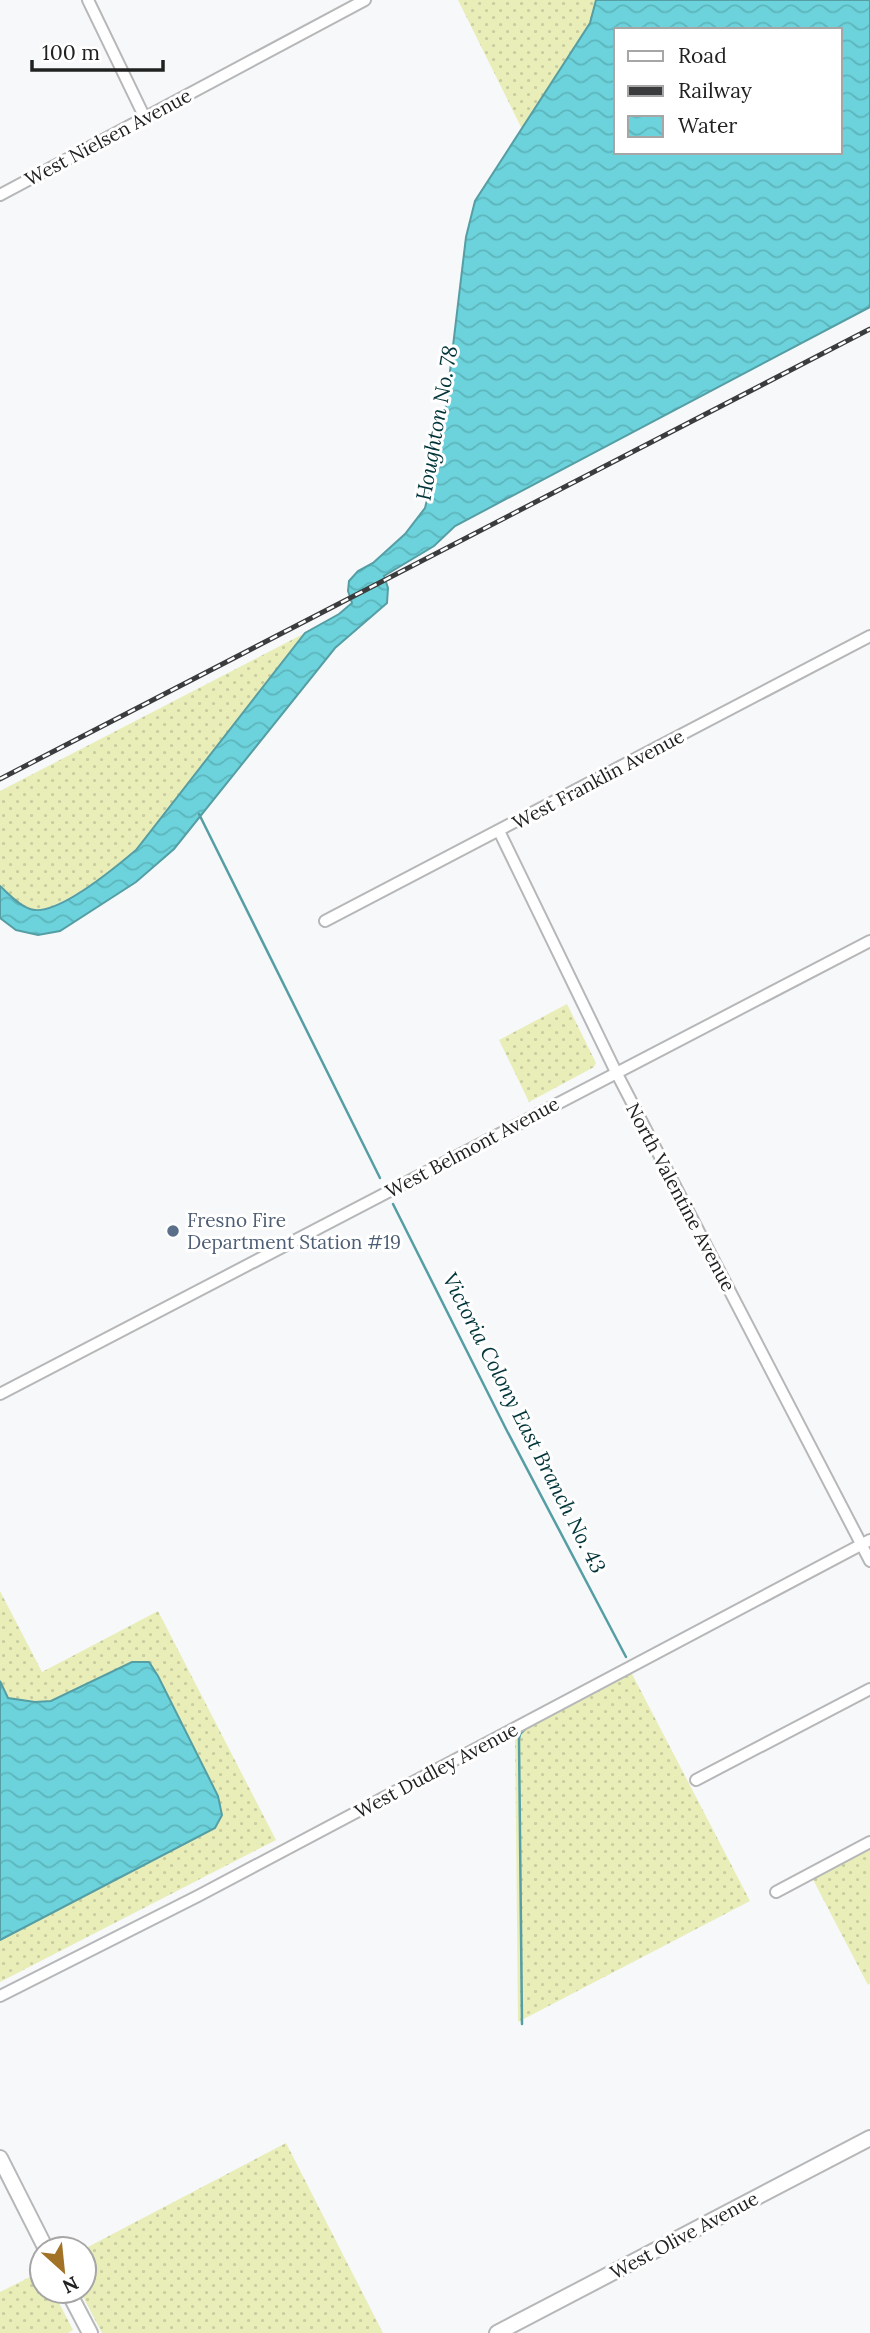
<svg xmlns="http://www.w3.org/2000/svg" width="870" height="2333" viewBox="0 0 870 2333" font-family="Lora,serif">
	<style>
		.grass { fill: url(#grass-dots) }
		.water { fill: url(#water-waves); stroke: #559ea4; stroke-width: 2; fill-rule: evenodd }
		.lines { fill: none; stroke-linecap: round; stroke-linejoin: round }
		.stream { stroke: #559ea4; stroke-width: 2.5 }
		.minor-casing { stroke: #b6b7b8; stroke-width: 14 }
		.major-casing { stroke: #b6b7b8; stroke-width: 18 }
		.minor { stroke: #fff; stroke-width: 10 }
		.major { stroke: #fff; stroke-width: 14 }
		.rail-casing { stroke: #3b3c3d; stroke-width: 5 }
		.rail { stroke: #fff; stroke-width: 2.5; stroke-dasharray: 8; stroke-linecap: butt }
		.service-dot { fill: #5c6f8a; stroke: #fff; stroke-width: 2.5 }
		.labels { text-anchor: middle; stroke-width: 6; stroke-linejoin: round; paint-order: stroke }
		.street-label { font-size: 19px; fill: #202121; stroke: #fff }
		.service-label { font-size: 19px; fill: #4e5e75; stroke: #fff; text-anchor: start }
		.water-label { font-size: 21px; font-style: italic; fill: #013539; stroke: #fff }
	</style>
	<defs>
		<pattern id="grass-dots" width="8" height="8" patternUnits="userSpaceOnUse" patternTransform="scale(1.75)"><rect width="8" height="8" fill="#e9eeb9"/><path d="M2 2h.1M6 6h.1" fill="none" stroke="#c8cc9f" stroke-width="1.8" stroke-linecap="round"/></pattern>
		<pattern id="water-waves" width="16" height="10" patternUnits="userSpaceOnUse" patternTransform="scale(1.75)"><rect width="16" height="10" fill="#6cd3dc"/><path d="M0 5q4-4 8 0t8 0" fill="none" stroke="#5db5bc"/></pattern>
	</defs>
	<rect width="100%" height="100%" fill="#f7f8fa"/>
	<g class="grass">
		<path d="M 458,0 L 596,0 L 590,23 L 523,131 Z"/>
		<path d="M 305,633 L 153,830 C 147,837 142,844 135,850 C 118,867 52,917 29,909 C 18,905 9,894 0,886 L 0,791 Z"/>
		<path d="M 567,1004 L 596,1063 L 594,1067 L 529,1102 L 499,1040 Z"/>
		<path d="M 0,1591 L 42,1672 L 158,1611 L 276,1840 L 0,1982 Z"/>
		<path d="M 631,1672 L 750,1901 L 518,2022 L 515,1733 Z"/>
		<path d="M 870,1847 L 870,1983 L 868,1985 L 808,1870 Z"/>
		<path d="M 286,2143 L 383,2333 L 102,2333 L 80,2291 L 84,2291 L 84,2249 Z"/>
		<path d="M 42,2271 L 42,2291 L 53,2291 L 73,2330 L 68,2333 L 0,2333 L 0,2292 Z"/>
	</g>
	<g class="water">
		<path d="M 596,0 L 870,0 L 870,307 L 455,526 L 434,546 L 384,576 L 388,588 L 387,603 L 335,648 L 174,849 L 136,882 L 60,931 L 38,935 L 16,930 L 0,918 L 0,886 C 9,894 18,905 30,909 C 55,918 116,867 136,850 L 305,633 L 339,614 L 352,603 L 348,591 L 349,581 L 358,571 L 373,563 L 405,534 L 425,508 L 442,438 L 466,237 L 475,201 L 590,23 ZM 616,30 L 840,30 L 840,152 L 616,152 Z"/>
		<path d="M 132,1662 L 149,1662 L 158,1676 L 218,1796 L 222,1815 L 215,1828 L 0,1940 L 0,1681 L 8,1698 L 35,1702 L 51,1701 Z"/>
	</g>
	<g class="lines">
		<g class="stream">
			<path d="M 199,814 L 380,1178"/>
			<path d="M 393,1204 L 506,1429 L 626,1657"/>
			<path d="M 580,1699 L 630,1672"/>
			<path d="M 522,2024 L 519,1739 L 520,1734 L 525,1729"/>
		</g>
		<defs>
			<g id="minor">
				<path d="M 88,0 L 145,118"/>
				<path d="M 0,195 L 365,0"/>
				<path d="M 499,831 L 616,1072 L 870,1561"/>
				<path d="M 325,921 L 870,636"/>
				<path d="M 0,1394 L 870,941"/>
				<path d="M 696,1780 L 870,1689"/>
				<path d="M 776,1892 L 870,1842"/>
				<path d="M 0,1996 L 198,1896 L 870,1540"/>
			</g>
			<g id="major">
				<path d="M 0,2158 L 46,2249"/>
				<path d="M 68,2291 L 90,2333"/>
				<path d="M 497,2333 L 870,2138"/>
			</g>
		</defs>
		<use href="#minor" class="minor-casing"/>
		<use href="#major" class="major-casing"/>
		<use href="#minor" class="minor"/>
		<use href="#major" class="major"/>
		<defs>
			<path id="rail" d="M 0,779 L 870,329"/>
		</defs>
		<use href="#rail" class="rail-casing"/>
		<use href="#rail" class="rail"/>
	</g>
	<circle class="service-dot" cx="173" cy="1231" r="7"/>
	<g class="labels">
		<g class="street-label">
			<text transform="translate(108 137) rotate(-28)" y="7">West Nielsen Avenue</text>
			<text transform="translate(598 779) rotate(-28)" y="7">West Franklin Avenue</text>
			<text transform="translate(472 1147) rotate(-28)" y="7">West Belmont Avenue</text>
			<text transform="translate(681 1197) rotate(62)" y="7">North Valentine Avenue</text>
			<text transform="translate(436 1770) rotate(-28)" y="7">West Dudley Avenue</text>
			<text transform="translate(684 2235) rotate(-28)" y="7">West Olive Avenue</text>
		</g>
		<g class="service-label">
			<text x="187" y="1227">Fresno Fire<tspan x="187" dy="22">Department Station #19</tspan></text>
		</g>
		<g class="water-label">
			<text transform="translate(437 423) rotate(-80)" y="7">Houghton No. 78</text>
			<text transform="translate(524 1423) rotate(63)" y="7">Victoria Colony East Branch No. 43</text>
		</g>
	</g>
	<rect x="614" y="28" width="228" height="126" fill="#ffffff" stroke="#a6a6a6" stroke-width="2"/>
	<rect x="628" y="51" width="35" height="10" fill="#ffffff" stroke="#a6a6a6" stroke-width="2"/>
	<text x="678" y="63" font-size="21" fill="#202121">Road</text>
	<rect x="628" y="86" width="35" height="10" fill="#3b3c3d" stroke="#a6a6a6" stroke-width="2"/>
	<text x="678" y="98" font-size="21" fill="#202121">Railway</text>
	<rect x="628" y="116" width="35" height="21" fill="url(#water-waves)" stroke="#a6a6a6" stroke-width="2"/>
	<text x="678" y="133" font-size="21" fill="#202121">Water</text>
	<g transform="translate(63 2270) rotate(153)"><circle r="33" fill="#ffffff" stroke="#a6a6a6" stroke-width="2"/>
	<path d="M0-5L12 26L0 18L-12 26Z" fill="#a27327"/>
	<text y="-10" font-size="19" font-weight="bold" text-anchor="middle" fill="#202121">N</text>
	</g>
	<path d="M32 60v10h131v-10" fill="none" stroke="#202121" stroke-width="3.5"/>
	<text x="42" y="60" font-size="21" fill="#202121" stroke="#ffffff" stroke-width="5" paint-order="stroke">100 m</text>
</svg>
